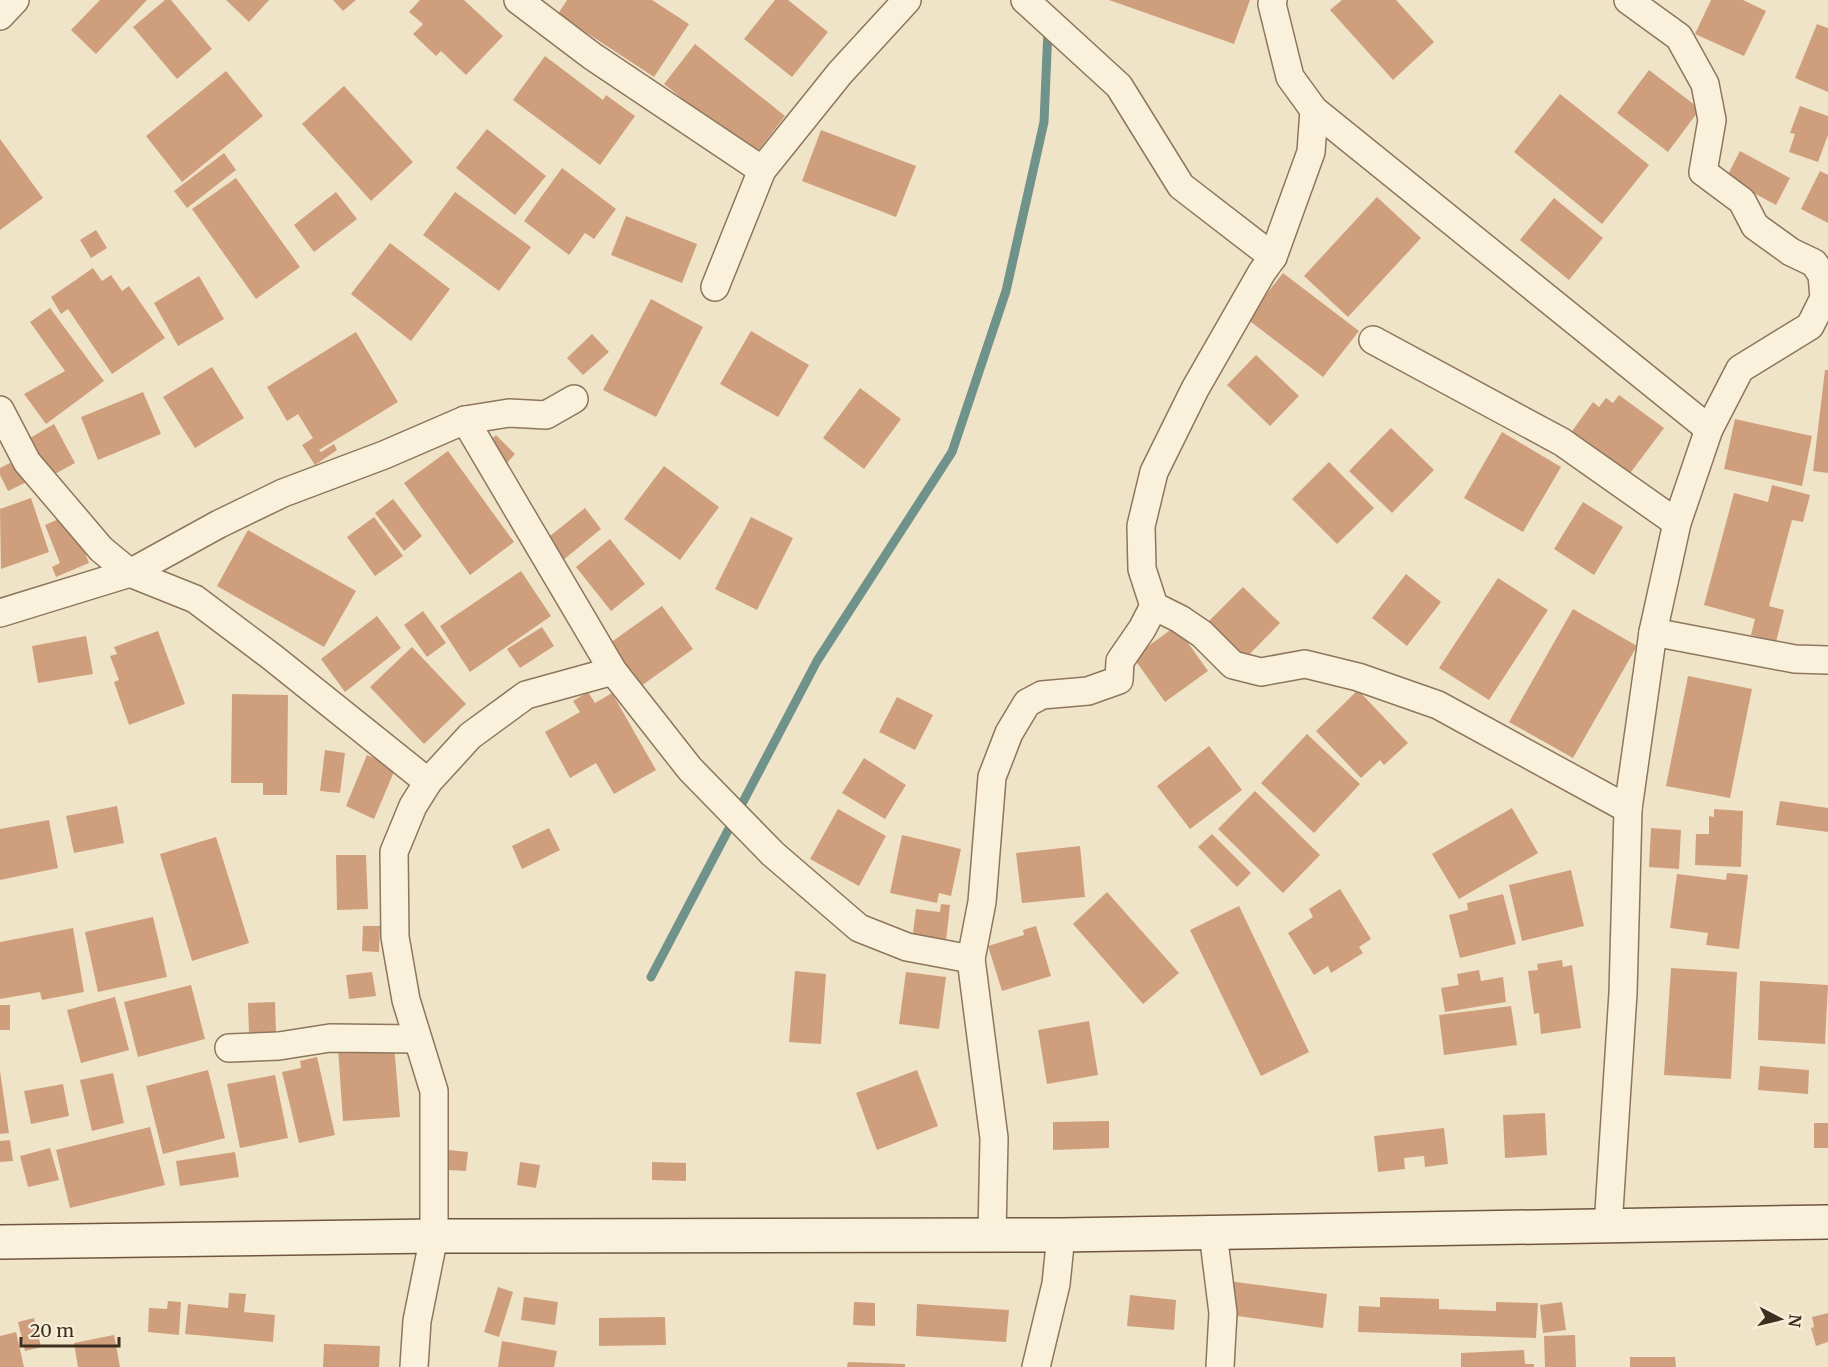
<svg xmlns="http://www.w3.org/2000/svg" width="1828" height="1367" viewBox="0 0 1828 1367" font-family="Merriweather,serif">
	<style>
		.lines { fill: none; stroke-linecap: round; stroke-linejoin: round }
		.stream { stroke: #6f938a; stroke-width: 9 }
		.building { fill: #cf9f7d }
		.street-casing { stroke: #8d765c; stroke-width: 30 }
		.secondary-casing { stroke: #6f573f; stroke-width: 36 }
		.street { stroke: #faf1dc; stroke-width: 27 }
		.secondary { stroke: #faf1dc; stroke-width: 33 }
	</style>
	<rect width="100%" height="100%" fill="#f0e4c8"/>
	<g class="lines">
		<path class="stream" d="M 651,977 L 817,661 L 952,452 L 1006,291 L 1044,122 L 1048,29"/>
	</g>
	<g class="building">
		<path d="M 100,0 L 147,0 L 96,54 L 71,30 Z"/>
		<path d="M 165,0 L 171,0 L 212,49 L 177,79 L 133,27 Z"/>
		<path d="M 226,0 L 269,0 L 249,22 Z"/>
		<path d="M 333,0 L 356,0 L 343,11 Z"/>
		<path d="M 420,0 L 464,0 L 503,36 L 466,75 L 441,51 L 436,56 L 413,34 L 423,24 L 409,12 Z"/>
		<path d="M 567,0 L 652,0 L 689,24 L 654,77 L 558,14 Z"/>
		<path d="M 775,0 L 788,0 L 828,32 L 792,77 L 744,39 Z"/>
		<path d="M 1109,0 L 1250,0 L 1234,44 Z"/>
		<path d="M 1342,0 L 1396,0 L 1434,42 L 1393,80 L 1330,10 Z"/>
		<path d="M 1711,0 L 1743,0 L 1766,11 L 1744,56 L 1695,34 Z"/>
		<path d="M 1817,24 L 1828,28 L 1828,92 L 1795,78 Z"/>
		<path d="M 695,44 L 785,116 L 754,156 L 664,84 Z"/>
		<path d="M 545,56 L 603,100 L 606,95 L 635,116 L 600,165 L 513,100 Z"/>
		<path d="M 1649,70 L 1700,109 L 1668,152 L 1617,113 Z"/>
		<path d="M 226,71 L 263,116 L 182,182 L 146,136 Z"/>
		<path d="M 344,86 L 413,162 L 371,201 L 302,124 Z"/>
		<path d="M 1560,94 L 1649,165 L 1602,224 L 1514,152 Z"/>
		<path d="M 1800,106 L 1828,116 L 1828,135 L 1818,162 L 1789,152 L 1795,134 L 1790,133 Z"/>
		<path d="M 487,129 L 546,176 L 515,215 L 456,168 Z"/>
		<path d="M 821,130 L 916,166 L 896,217 L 802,181 Z"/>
		<path d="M 0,139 L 43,198 L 0,230 Z"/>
		<path d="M 1740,151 L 1790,178 L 1776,205 L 1726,178 Z"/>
		<path d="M 224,153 L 236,170 L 187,208 L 174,191 Z"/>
		<path d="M 562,168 L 616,209 L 594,239 L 585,233 L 569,255 L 524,221 Z"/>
		<path d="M 1820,171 L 1828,175 L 1828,223 L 1801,209 Z"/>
		<path d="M 236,178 L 300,267 L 256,299 L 192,209 Z"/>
		<path d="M 336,192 L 357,219 L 314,252 L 294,225 Z"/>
		<path d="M 455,192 L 531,247 L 499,291 L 423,235 Z"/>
		<path d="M 1377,197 L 1421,238 L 1348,317 L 1304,276 Z"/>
		<path d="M 1554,198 L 1603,238 L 1569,280 L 1520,240 Z"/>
		<path d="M 626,216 L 697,244 L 682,283 L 611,255 Z"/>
		<path d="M 96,230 L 107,248 L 91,258 L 80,240 Z"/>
		<path d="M 390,243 L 450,289 L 411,341 L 351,294 Z"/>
		<path d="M 93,268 L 102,281 L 111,275 L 122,291 L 129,286 L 165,338 L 112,374 L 68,309 L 61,314 L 51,297 Z"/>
		<path d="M 1283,273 L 1359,331 L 1323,377 L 1247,319 Z"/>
		<path d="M 199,276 L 224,319 L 178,346 L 154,303 Z"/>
		<path d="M 651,299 L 703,327 L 656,417 L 603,390 Z"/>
		<path d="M 50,308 L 104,381 L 46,424 L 24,394 L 65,371 L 30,322 Z"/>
		<path d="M 751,331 L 809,365 L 778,417 L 720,384 Z"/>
		<path d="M 356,332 L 398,402 L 319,450 L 321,452 L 334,444 L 337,450 L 315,465 L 302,445 L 313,438 L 298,414 L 287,421 L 267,387 Z"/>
		<path d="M 592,334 L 609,352 L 583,375 L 567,358 Z"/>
		<path d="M 1256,355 L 1299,396 L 1270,426 L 1227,385 Z"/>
		<path d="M 212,367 L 244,418 L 195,448 L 163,397 Z"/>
		<path d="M 1825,370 L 1828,370 L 1828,473 L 1813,471 Z"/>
		<path d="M 860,388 L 901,419 L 864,469 L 823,438 Z"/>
		<path d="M 143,392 L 161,434 L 98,460 L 81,417 Z"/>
		<path d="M 1619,395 L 1664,428 L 1628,476 L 1570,434 L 1593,402 L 1599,407 L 1606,398 L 1613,403 Z"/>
		<path d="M 1735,419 L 1812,436 L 1802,486 L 1724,469 Z"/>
		<path d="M 54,424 L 75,463 L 51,476 L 30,438 Z"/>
		<path d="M 1391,428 L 1434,470 L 1392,513 L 1349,471 Z"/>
		<path d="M 1502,432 L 1561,467 L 1523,532 L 1464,498 Z"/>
		<path d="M 496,435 L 515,454 L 504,466 L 484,447 Z"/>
		<path d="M 448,451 L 514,542 L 470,575 L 404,483 Z"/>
		<path d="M 20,458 L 31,480 L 8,491 L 0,475 L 0,468 Z"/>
		<path d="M 1329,462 L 1374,508 L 1337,544 L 1292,499 Z"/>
		<path d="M 664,466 L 719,507 L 680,560 L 624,519 Z"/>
		<path d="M 1772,485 L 1810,495 L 1803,522 L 1792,520 L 1769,606 L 1784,610 L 1776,642 L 1751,635 L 1755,619 L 1704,605 L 1734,493 L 1768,502 Z"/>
		<path d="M 31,498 L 49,552 L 1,569 L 0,509 Z"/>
		<path d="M 393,499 L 422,536 L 404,551 L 375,513 Z"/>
		<path d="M 1583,502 L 1623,527 L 1594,575 L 1554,549 Z"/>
		<path d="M 585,508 L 601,529 L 562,561 L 545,540 Z"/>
		<path d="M 70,514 L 89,563 L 56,577 L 52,567 L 60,563 L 45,525 Z"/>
		<path d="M 374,517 L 403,556 L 375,576 L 347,537 Z"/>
		<path d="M 751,517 L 793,538 L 757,610 L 715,589 Z"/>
		<path d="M 248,530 L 356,591 L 324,647 L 217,586 Z"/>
		<path d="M 610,539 L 645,584 L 611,611 L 576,567 Z"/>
		<path d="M 521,571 L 551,616 L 470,672 L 440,626 Z"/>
		<path d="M 1406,574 L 1441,602 L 1407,646 L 1372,618 Z"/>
		<path d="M 1498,578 L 1548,610 L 1489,700 L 1439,668 Z"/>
		<path d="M 1243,587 L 1280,623 L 1239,665 L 1202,628 Z"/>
		<path d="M 662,606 L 693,649 L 641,686 L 610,643 Z"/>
		<path d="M 1573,609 L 1637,646 L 1573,758 L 1509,722 Z"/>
		<path d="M 423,611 L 446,643 L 427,657 L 404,625 Z"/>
		<path d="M 377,616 L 401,648 L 345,692 L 321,659 Z"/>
		<path d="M 1176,626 L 1208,671 L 1165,702 L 1133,657 Z"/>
		<path d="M 542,627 L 554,646 L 520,668 L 507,649 Z"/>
		<path d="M 158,631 L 185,704 L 129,725 L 114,682 L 119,680 L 110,656 L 117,654 L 114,647 Z"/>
		<path d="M 86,636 L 93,674 L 38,683 L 32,646 Z"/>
		<path d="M 412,647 L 466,704 L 424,744 L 370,687 Z"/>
		<path d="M 1688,676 L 1752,689 L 1730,798 L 1666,786 Z"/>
		<path d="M 1358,690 L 1408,743 L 1384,765 L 1380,760 L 1361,778 L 1316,731 Z"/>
		<path d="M 588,692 L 595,703 L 612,693 L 656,770 L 614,794 L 596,763 L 570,778 L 545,732 L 580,712 L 573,701 Z"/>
		<path d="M 232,694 L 288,695 L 287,795 L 263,795 L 263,783 L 231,783 Z"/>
		<path d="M 897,697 L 933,715 L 915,750 L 879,732 Z"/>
		<path d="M 1307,734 L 1360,784 L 1314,833 L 1261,783 Z"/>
		<path d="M 1209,746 L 1242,790 L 1190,829 L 1157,786 Z"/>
		<path d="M 325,750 L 345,753 L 340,793 L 320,791 Z"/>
		<path d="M 367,755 L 396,767 L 374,819 L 346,806 Z"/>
		<path d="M 864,758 L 906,785 L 885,819 L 842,793 Z"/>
		<path d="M 1255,791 L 1320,855 L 1283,893 L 1218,829 Z"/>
		<path d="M 1780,801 L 1828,808 L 1828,832 L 1776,825 Z"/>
		<path d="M 117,806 L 124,843 L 74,853 L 66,816 Z"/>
		<path d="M 1512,808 L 1538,853 L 1459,899 L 1432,854 Z"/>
		<path d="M 838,809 L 886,836 L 859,886 L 810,859 Z"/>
		<path d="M 1714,809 L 1743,811 L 1741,867 L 1695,865 L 1696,834 L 1709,834 L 1709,816 L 1714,817 Z"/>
		<path d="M 49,820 L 58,868 L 0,880 L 0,829 Z"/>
		<path d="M 549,828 L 560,850 L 522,869 L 512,846 Z"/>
		<path d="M 1651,828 L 1681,830 L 1679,869 L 1649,867 Z"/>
		<path d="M 1212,834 L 1251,873 L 1237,887 L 1198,847 Z"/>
		<path d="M 902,835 L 961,849 L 951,896 L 939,893 L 937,903 L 890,893 Z"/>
		<path d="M 216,837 L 249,943 L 192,961 L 160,854 Z"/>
		<path d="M 1080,846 L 1085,897 L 1022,903 L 1016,853 Z"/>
		<path d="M 336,855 L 366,855 L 368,909 L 337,910 Z"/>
		<path d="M 1571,870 L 1584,926 L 1522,941 L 1509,885 Z"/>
		<path d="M 1727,873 L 1748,875 L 1739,949 L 1706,945 L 1708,933 L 1670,928 L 1677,874 L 1726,880 Z"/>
		<path d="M 1340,889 L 1371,939 L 1359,947 L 1363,953 L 1331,973 L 1328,966 L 1314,975 L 1288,933 L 1313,917 L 1309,909 Z"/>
		<path d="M 1107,892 L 1179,973 L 1143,1004 L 1073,924 Z"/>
		<path d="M 1503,894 L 1516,944 L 1460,958 L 1449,915 L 1468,910 L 1467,903 Z"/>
		<path d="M 941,904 L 950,905 L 946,941 L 912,941 L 916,909 L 940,912 Z"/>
		<path d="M 1239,906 L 1309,1052 L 1261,1076 L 1190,930 Z"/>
		<path d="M 153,917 L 167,977 L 98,992 L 85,932 Z"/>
		<path d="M 363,926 L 380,926 L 379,952 L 362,951 Z"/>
		<path d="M 1036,926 L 1051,976 L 1002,991 L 988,946 L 1024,935 L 1023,930 Z"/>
		<path d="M 73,928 L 84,992 L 42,1000 L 40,992 L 0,999 L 0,942 Z"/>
		<path d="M 1562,960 L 1563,967 L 1572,965 L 1581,1028 L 1541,1034 L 1539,1013 L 1534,1014 L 1528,971 L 1538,970 L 1537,964 Z"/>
		<path d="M 1671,968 L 1737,972 L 1731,1079 L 1664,1075 Z"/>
		<path d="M 1479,970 L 1481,981 L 1503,977 L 1506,1002 L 1445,1012 L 1441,988 L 1459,985 L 1457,974 Z"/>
		<path d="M 795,971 L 826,974 L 821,1044 L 789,1042 Z"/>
		<path d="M 372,972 L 376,996 L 349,999 L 346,975 Z"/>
		<path d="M 906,972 L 946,977 L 939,1029 L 899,1024 Z"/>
		<path d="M 1760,981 L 1828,985 L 1825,1044 L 1758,1040 Z"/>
		<path d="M 191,985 L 205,1039 L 138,1057 L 124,1002 Z"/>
		<path d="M 115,997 L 129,1050 L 81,1063 L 67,1010 Z"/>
		<path d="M 275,1002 L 276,1034 L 249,1035 L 248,1003 Z"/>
		<rect x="0" y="1005" width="10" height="25"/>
		<path d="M 1511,1006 L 1517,1045 L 1444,1055 L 1439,1015 Z"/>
		<path d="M 1089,1021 L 1098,1075 L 1047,1084 L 1038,1030 Z"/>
		<path d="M 394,1044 L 400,1117 L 343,1121 L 338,1048 Z"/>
		<path d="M 317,1057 L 335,1135 L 299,1143 L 282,1072 L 301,1068 L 300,1061 Z"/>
		<path d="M 1760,1066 L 1809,1070 L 1808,1094 L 1758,1090 Z"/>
		<path d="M 208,1070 L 225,1138 L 163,1154 L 146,1086 Z"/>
		<path d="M 917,1070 L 938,1126 L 877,1150 L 856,1093 Z"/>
		<path d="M 0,1071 L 9,1133 L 0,1134 Z"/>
		<path d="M 113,1073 L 124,1123 L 92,1131 L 80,1080 Z"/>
		<path d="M 275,1075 L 288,1138 L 240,1148 L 227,1084 Z"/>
		<path d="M 63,1084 L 69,1116 L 31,1124 L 24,1091 Z"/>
		<path d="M 1545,1113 L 1547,1155 L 1505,1158 L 1503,1115 Z"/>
		<path d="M 1109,1121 L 1109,1148 L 1053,1150 L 1053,1122 Z"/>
		<rect x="1814" y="1123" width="14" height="25"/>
		<path d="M 150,1127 L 165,1185 L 70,1208 L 56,1150 Z"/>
		<path d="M 1444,1128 L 1448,1164 L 1425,1167 L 1424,1156 L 1404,1158 L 1405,1169 L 1378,1172 L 1374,1136 Z"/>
		<path d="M 10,1140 L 13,1161 L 0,1162 L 0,1141 Z"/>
		<path d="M 50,1148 L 59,1180 L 28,1187 L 20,1156 Z"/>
		<path d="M 449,1150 L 468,1152 L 466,1171 L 448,1170 Z"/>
		<path d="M 235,1152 L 239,1177 L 180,1186 L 176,1161 Z"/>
		<path d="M 520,1162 L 540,1165 L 536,1188 L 517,1185 Z"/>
		<path d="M 652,1162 L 686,1163 L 686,1181 L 652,1180 Z"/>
		<path d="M 1228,1281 L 1327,1294 L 1323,1328 L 1230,1315 Z"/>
		<path d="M 498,1287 L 513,1292 L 499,1337 L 484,1332 Z"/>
		<path d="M 229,1293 L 246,1294 L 244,1312 L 275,1315 L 273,1342 L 185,1334 L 188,1304 L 228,1308 Z"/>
		<path d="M 1130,1295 L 1176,1300 L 1174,1330 L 1127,1326 Z"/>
		<path d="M 524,1297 L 558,1302 L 555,1325 L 521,1320 Z"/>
		<path d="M 1380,1297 L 1439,1299 L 1439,1309 L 1496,1311 L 1496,1302 L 1538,1303 L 1536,1338 L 1358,1332 L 1359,1306 L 1380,1307 Z"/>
		<path d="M 168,1301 L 181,1302 L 179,1335 L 148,1332 L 149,1308 L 167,1309 Z"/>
		<path d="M 854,1302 L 875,1303 L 875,1326 L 853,1325 Z"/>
		<path d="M 1562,1302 L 1566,1330 L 1543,1333 L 1540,1305 Z"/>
		<path d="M 917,1304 L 1009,1310 L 1006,1342 L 916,1336 Z"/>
		<path d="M 1828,1313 L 1828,1342 L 1816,1346 L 1811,1328 L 1814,1327 L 1812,1317 Z"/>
		<path d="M 665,1317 L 666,1345 L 599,1346 L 599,1318 Z"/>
		<path d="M 34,1318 L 41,1347 L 25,1351 L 18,1322 Z"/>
		<path d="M 16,1332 L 24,1367 L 0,1367 L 0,1336 Z"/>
		<path d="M 114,1335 L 120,1367 L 78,1367 L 74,1343 Z"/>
		<path d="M 1575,1335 L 1576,1367 L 1545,1367 L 1544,1336 Z"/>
		<path d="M 502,1341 L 557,1351 L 554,1367 L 498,1367 Z"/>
		<path d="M 324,1344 L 380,1346 L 379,1367 L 323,1367 Z"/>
		<path d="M 1524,1350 L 1525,1364 L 1534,1364 L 1534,1367 L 1461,1367 L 1461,1353 Z"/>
		<path d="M 1630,1357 L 1675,1357 L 1676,1367 L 1630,1367 Z"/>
		<path d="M 848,1362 L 905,1364 L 905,1367 L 847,1367 Z"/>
	</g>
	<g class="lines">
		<defs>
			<g id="street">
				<path d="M 518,0 L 592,56 L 762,170"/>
				<path d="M 1025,0 L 1119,86 L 1181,186 L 1273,257"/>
				<path d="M 1273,0 L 1272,4 L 1290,77 L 1314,110 L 1709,429"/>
				<path d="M 0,16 L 15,0"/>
				<path d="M 1314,110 L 1311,152 L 1273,257 L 1262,272 L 1195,389 L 1154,472 L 1141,526 L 1142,569 L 1154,606 L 1180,619 L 1202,634 L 1233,665 L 1261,672 L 1305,664 L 1358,677 L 1438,705 L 1628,809"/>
				<path d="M 715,287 L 762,170 L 840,73 L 907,0"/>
				<path d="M 1373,340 L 1562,442 L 1677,523"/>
				<path d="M 0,410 L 27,462 L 101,549 L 130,573 L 195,599 L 272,657 L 428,782"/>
				<path d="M 465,420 L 613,671 L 690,769 L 773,854 L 859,928 L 907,947 L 971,959"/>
				<path d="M 0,613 L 130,573 L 219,524 L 283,493 L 384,455 L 465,420 L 509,413 L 546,415 L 574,399"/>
				<path d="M 1653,632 L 1795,659 L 1828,660"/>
				<path d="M 229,1048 L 279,1046 L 330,1038 L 417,1039"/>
				<path d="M 1608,1227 L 1623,993 L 1628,809 L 1653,632 L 1677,523 L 1709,429 L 1740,369 L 1810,326 L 1824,298 L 1822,275 L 1814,263 L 1791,252 L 1755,226 L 1742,201 L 1703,172 L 1712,120 L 1705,84 L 1679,37 L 1628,0"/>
				<path d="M 1213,1233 L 1223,1313 L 1220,1367"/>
				<path d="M 992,1235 L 994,1138 L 971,959 L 982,902 L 992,777 L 1009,733 L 1027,703 L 1042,695 L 1088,691 L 1119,680 L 1120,661 L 1142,629 L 1154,606"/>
				<path d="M 414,1367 L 417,1321 L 434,1236 L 434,1091 L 406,1000 L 395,937 L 394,852 L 413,806 L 428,782 L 470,736 L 526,695 L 613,671"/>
				<path d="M 1036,1367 L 1056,1284 L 1061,1235"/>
			</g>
			<path id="secondary" d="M 0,1242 L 434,1236 L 1061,1235 L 1828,1222"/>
		</defs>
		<use href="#street" class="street-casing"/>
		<use href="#secondary" class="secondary-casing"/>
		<use href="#street" class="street"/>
		<use href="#secondary" class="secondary"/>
	</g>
	<g transform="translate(1780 1319) rotate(97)" stroke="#f7eed8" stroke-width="4.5" paint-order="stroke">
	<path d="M0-4.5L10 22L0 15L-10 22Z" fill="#3d2e20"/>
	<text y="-9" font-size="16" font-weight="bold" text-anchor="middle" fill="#3d2e20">N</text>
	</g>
	<path d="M21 1337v9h98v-9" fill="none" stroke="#3d2e20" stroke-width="3"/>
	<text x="30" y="1337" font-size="18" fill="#3d2e20" stroke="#f7eed8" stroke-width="4.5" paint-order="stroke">20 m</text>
</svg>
